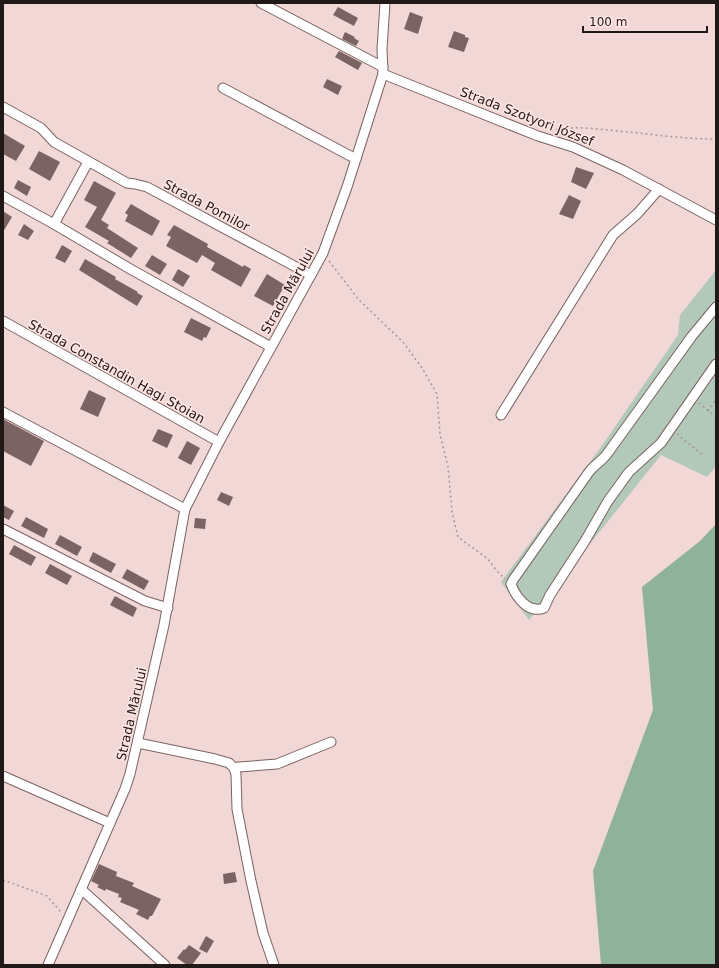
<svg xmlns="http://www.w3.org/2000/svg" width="719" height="968" viewBox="0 0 719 968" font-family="'DejaVu Sans',sans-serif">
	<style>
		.green { fill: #b2c8b9 }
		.forest { fill: #8eb29a }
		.building { fill: #7a6463 }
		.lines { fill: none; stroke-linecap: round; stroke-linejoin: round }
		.minor-casing { stroke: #796362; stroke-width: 11 }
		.path { stroke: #a89493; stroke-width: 1.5; stroke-dasharray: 2 3; stroke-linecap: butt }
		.minor { stroke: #fff; stroke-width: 9 }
		.labels { text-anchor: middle; stroke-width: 3; stroke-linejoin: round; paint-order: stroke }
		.street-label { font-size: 13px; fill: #211818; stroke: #ffe5e3 }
	</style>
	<rect width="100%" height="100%" fill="#f1d8d6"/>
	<path class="green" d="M 716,270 L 716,466 L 707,477 L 661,455 L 529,620 L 501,582 L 601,447 L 678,335 L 680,315 Z"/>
	<path class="forest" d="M 716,524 L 716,965 L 601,965 L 593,871 L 653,710 L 642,587 L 700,541 Z"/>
	<g class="building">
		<path d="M 338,7 L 358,18 L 354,26 L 333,15 Z"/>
		<path d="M 410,12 L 423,17 L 418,34 L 404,29 Z"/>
		<path d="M 454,31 L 465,35 L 465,37 L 469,38 L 464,52 L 448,47 Z"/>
		<path d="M 345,32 L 355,37 L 354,38 L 359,41 L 356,46 L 342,39 Z"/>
		<path d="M 339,51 L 362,63 L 358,70 L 335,57 Z"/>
		<path d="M 327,79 L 342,86 L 338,95 L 323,87 Z"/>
		<path d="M 3,133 L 25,146 L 16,161 L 3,154 Z"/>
		<path d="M 39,151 L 60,162 L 50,181 L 29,169 Z"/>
		<path d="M 576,167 L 594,173 L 586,189 L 571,182 Z"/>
		<path d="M 18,180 L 31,187 L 27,196 L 14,188 Z"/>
		<path d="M 94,181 L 116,193 L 101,220 L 109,225 L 107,228 L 138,248 L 131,258 L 107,243 L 109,241 L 85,227 L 97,207 L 84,200 Z"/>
		<path d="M 569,195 L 581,201 L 573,219 L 559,214 Z"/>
		<path d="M 131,204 L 160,221 L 152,236 L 125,221 L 128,215 L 125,213 Z"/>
		<path d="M 3,211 L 12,217 L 3,232 Z"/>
		<path d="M 24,224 L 34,231 L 28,240 L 18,235 Z"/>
		<path d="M 174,225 L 208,244 L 207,247 L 243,267 L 244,265 L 251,269 L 241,287 L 211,270 L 215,263 L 202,255 L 197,263 L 166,246 L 171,237 L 167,235 Z"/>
		<path d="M 62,245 L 72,251 L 65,263 L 55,258 Z"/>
		<path d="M 152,255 L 167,264 L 160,275 L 145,266 Z"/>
		<path d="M 85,259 L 116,277 L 115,279 L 138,292 L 137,293 L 143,296 L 137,306 L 79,270 Z"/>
		<path d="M 178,269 L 190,276 L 183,287 L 172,280 Z"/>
		<path d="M 267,274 L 285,285 L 273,306 L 254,296 Z"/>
		<path d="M 191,318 L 211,328 L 206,338 L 204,337 L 202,341 L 184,332 Z"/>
		<path d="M 89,390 L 106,398 L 98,417 L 80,409 Z"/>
		<path d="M 3,419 L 44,441 L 31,466 L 3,451 Z"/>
		<path d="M 158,429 L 173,435 L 167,448 L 152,441 Z"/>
		<path d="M 187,441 L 200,448 L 191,465 L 178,458 Z"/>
		<path d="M 221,492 L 233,497 L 229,506 L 217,500 Z"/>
		<path d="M 3,505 L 14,511 L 9,520 L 3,517 Z"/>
		<path d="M 26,517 L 48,529 L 44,538 L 21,526 Z"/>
		<path d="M 195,518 L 206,519 L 205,529 L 194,528 Z"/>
		<path d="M 60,535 L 82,547 L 77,556 L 55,544 Z"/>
		<path d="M 14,545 L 36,557 L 31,566 L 9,554 Z"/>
		<path d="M 93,552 L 116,564 L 111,573 L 89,561 Z"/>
		<path d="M 50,564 L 72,576 L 67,585 L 45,573 Z"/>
		<path d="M 127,569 L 149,581 L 144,590 L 122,578 Z"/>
		<path d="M 115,596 L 137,608 L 133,617 L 110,605 Z"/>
		<path d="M 99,864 L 117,872 L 116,876 L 134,883 L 132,886 L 161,899 L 152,916 L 150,916 L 148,920 L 136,914 L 139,910 L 120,902 L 122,898 L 118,897 L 119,894 L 106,889 L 105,891 L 97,887 L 99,885 L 91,881 Z"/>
		<path d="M 235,872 L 237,882 L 224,884 L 223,874 Z"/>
		<path d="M 206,936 L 214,941 L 207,953 L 199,949 Z"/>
		<path d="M 189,945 L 201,953 L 192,965 L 187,965 L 177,958 L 184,949 L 185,950 Z"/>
	</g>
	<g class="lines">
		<defs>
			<g id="minor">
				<path d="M 261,3 L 383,67"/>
				<path d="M 383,74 L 538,136 L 573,147 L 623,170 L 716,220"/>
				<path d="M 223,88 L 356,159"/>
				<path d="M 3,107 L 41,128 L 54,142 L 127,183 L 135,184 L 147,187 L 311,275"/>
				<path d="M 3,196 L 54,224 L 132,270 L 271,347"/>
				<path d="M 54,224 L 88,162"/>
				<path d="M 716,307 L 692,336 L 607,454 C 601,462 594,465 589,472 L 513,580 L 511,584 C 516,597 528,614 544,608 L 550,595 L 585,541 L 608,501 L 629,472 L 661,443 L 716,364"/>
				<path d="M 3,321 L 219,442"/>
				<path d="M 3,412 L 185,509"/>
				<path d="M 501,415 L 613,235 L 637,214 L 659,189"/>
				<path d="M 3,529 L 145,601 L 168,608"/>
				<path d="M 138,743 L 215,759 L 229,763 L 234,768 L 236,774 L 237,809 L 251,881 L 263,933 L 274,965"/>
				<path d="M 234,768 L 239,767 L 277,764 L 331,742"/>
				<path d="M 3,776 L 110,823"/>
				<path d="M 81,889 L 165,965"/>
				<path d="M 48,965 L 125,789 L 130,774 L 164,625 L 185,509 L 219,442 L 323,253 L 347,187 L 383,74 L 382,49 L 385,3"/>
			</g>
		</defs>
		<use href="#minor" class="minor-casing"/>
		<g class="path">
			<path d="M 551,131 C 573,125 596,129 618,131 C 651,134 683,139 716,139"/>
			<path d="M 329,261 L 359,300 L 403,342 L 422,368 L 437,394 L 440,434 L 448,467 L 452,512 L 458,537 L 488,559 L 496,570 L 505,579"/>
			<path d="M 699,403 L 716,417"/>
			<path d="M 708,411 L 716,400"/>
			<path d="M 677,434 L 704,456"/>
			<path d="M 3,880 L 47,896 L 61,912"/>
		</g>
		<use href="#minor" class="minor"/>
	</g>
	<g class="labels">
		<g class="street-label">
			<text transform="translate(527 116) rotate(21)" y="5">Strada Szotyori József</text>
			<text transform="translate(207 205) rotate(28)" y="5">Strada Pomilor</text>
			<text transform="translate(287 291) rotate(-61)" y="5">Strada Mărului</text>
			<text transform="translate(117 371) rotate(29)" y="5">Strada Constandin Hagi Stoian</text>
			<text transform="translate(131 714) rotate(-77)" y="5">Strada Mărului</text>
		</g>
	</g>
	<rect width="719" height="968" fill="none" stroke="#211818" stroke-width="8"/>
	<path d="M583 26v6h124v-6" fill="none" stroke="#211818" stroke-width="2"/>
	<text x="589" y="26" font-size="12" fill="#211818" stroke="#ffe5e3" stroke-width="3" paint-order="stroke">100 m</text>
</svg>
